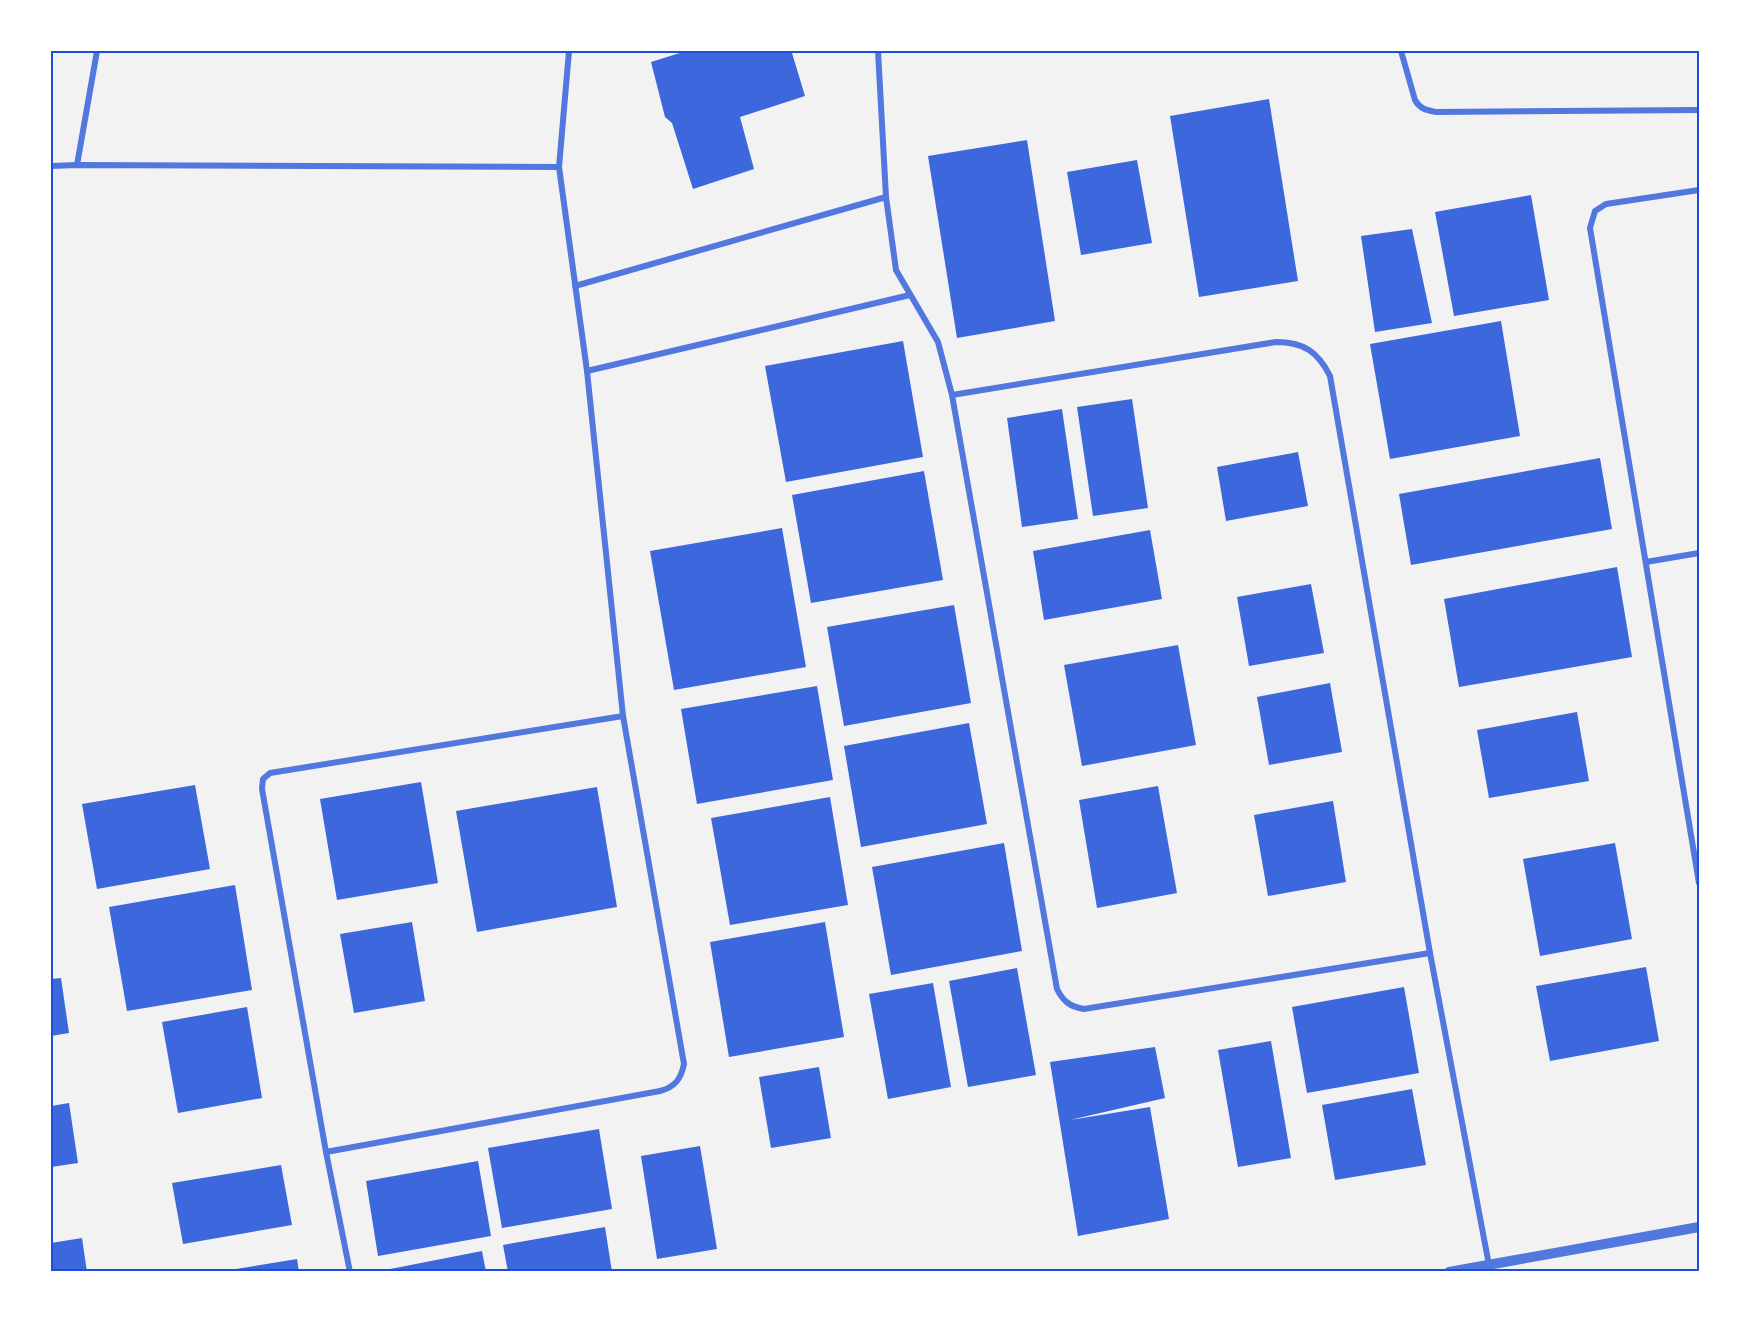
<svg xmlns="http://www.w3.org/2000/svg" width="1750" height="1323" viewBox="0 0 1750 1323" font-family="'DM Sans',sans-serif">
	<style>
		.building { fill: #3d67dc }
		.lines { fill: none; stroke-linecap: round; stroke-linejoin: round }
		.minor { stroke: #5277de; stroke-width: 6 }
		.tertiary { stroke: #5277de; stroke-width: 10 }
		.neatline { fill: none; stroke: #1d4ed8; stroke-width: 2 }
	</style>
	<rect width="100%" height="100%" fill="#f2f2f2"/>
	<g class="building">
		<path d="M 686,51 L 795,51 L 792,53 L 805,96 L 740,117 L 754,169 L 693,189 L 672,123 L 665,117 L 651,62 Z"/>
		<path d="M 1269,99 L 1298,281 L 1199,297 L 1170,116 Z"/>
		<path d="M 1027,140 L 1055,321 L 957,338 L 928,156 Z"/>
		<path d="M 1137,160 L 1152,243 L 1081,255 L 1067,172 Z"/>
		<path d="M 1531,195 L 1549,300 L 1454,316 L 1435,212 Z"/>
		<path d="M 1412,229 L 1432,323 L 1375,332 L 1361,236 Z"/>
		<path d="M 1501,321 L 1520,436 L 1390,459 L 1370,344 Z"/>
		<path d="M 903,341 L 923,457 L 786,482 L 765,366 Z"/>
		<path d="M 1132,399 L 1148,508 L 1093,516 L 1077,407 Z"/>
		<path d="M 1062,409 L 1078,519 L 1022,527 L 1007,418 Z"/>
		<path d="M 1298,452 L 1308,506 L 1226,521 L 1217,467 Z"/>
		<path d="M 1600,458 L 1612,529 L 1411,565 L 1399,494 Z"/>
		<path d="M 924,471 L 943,580 L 811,603 L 792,495 Z"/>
		<path d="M 782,528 L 806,667 L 674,690 L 650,551 Z"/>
		<path d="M 1150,530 L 1162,599 L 1044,620 L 1033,551 Z"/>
		<path d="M 1617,567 L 1632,657 L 1459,687 L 1444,599 Z"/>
		<path d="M 1311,584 L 1324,653 L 1249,666 L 1237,597 Z"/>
		<path d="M 954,605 L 971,703 L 844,726 L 827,627 Z"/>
		<path d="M 1178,645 L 1196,745 L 1082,766 L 1064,665 Z"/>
		<path d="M 1330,683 L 1342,752 L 1269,765 L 1257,697 Z"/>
		<path d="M 817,686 L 833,780 L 697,804 L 681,709 Z"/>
		<path d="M 1577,712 L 1589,781 L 1489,798 L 1477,730 Z"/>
		<path d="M 969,723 L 987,824 L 861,847 L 844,746 Z"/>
		<path d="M 421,782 L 438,883 L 337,900 L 320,799 Z"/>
		<path d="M 195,785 L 210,869 L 97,889 L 82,804 Z"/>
		<path d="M 1158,786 L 1177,893 L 1097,908 L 1079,800 Z"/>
		<path d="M 597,787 L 617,907 L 477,932 L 456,811 Z"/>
		<path d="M 830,797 L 848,905 L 730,925 L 711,818 Z"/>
		<path d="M 1333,801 L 1346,882 L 1268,896 L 1254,815 Z"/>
		<path d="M 1004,843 L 1022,951 L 891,975 L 872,867 Z"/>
		<path d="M 1615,843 L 1632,939 L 1540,956 L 1523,859 Z"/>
		<path d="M 235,885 L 252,990 L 127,1011 L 109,907 Z"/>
		<path d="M 412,922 L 425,1001 L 354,1013 L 340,934 Z"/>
		<path d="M 825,922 L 844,1037 L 729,1057 L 710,942 Z"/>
		<path d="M 1646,967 L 1659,1041 L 1550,1061 L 1536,986 Z"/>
		<path d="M 1017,968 L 1036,1075 L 968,1087 L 949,981 Z"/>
		<path d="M 61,978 L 69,1033 L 51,1036 L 51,979 Z"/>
		<path d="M 933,983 L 951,1087 L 888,1099 L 869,994 Z"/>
		<path d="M 1404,987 L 1419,1073 L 1307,1093 L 1292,1007 Z"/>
		<path d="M 247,1007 L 262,1098 L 178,1113 L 162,1022 Z"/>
		<path d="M 1271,1041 L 1291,1158 L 1238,1167 L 1218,1050 Z"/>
		<path d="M 1155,1047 L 1165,1098 L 1070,1120 L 1150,1107 L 1169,1219 L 1078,1236 L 1050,1062 Z"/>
		<path d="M 819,1067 L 831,1138 L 771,1148 L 759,1077 Z"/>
		<path d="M 1412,1089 L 1426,1165 L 1335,1180 L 1322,1105 Z"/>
		<path d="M 69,1103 L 78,1163 L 51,1167 L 51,1106 Z"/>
		<path d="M 599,1129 L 612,1209 L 502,1228 L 488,1148 Z"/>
		<path d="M 700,1146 L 717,1249 L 657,1259 L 641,1156 Z"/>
		<path d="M 478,1161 L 491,1236 L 378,1256 L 366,1181 Z"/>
		<path d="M 281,1165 L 292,1225 L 183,1244 L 172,1183 Z"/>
		<path d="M 605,1227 L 612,1272 L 508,1272 L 503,1245 Z"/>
		<path d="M 82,1238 L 87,1272 L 51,1272 L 51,1243 Z"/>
		<path d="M 482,1251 L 486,1272 L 380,1272 L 380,1271 Z"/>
		<path d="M 297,1259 L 299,1272 L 236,1272 L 236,1269 Z"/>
	</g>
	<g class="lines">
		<g class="minor">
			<path d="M 878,51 L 886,197 L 896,270 L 938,342 L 952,395 L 1057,989 C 1063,1001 1070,1007 1084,1009 L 1430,953"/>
			<path d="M 1401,51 L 1415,100 C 1420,109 1426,110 1436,112 L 1699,110"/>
			<path d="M 77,165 L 97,51"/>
			<path d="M 51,166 L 77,165 L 559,167"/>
			<path d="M 1699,190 L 1606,204 L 1595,211 L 1590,228 L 1699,883"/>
			<path d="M 575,286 L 886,197"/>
			<path d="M 587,371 L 910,295"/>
			<path d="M 952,395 L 1276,342 C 1304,342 1318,352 1330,376 L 1430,953 L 1489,1265"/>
			<path d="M 1646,562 L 1699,553"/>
			<path d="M 326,1152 L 660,1091 C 675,1087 681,1079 684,1064 L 623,716 L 587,371 L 559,167 L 569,51"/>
			<path d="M 350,1272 L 326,1152 L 262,789 L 263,779 L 270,773 L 623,716"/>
		</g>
		<path class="tertiary" d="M 1449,1272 L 1699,1227"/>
	</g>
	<rect width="1750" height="1323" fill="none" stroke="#ffffff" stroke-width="105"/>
	<rect x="52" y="52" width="1646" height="1218" class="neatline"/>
</svg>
